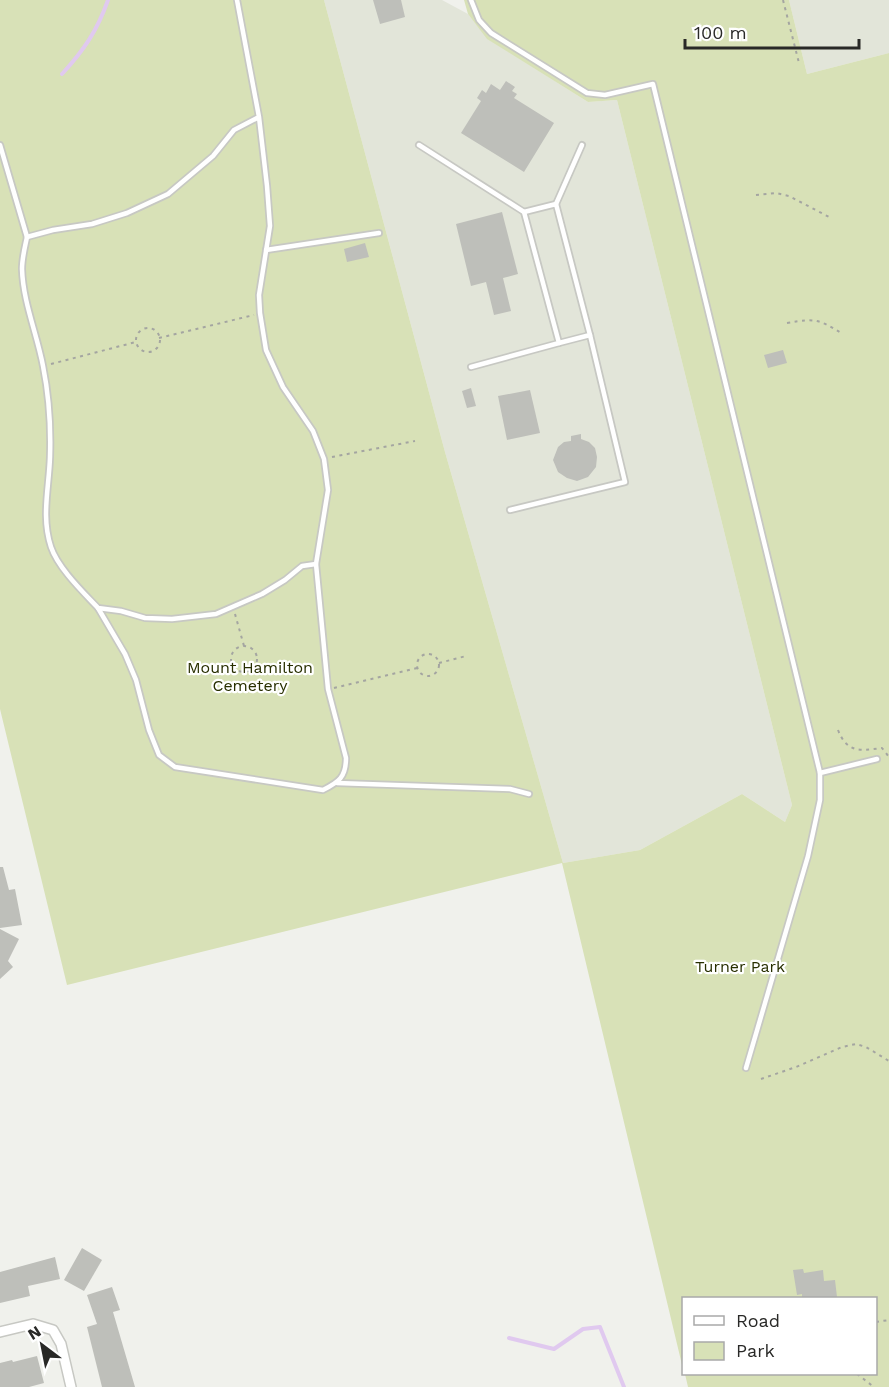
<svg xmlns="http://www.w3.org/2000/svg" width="889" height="1387" viewBox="0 0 889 1387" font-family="'Work Sans',sans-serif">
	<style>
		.built { fill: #e2e5d9 }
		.green { fill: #d8e1b7 }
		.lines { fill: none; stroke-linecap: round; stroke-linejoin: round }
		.stream { stroke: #e0c9ef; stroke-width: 4 }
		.building { fill: #bebfba }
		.lane-casing { stroke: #c7c8c3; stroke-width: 8 }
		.street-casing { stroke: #c7c8c3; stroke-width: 12 }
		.path { stroke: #a4a5a1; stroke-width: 2; stroke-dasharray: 3 4.5; stroke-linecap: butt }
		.lane { stroke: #fff; stroke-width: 4.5 }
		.street { stroke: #fff; stroke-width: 9 }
		.labels { text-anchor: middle; stroke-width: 4.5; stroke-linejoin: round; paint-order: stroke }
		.park-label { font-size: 16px; fill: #282f00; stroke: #fff }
	</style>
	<rect width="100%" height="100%" fill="#f0f1ec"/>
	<g class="built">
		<path d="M 324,0 L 442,0 L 468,14 L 488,39 L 588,102 L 617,100 L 792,805 L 785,822 L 742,794 L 640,850 L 563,863 L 445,452 Z"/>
		<path d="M 789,0 L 889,0 L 889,53 L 807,74 Z"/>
	</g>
	<path class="green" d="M 0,0 L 324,0 L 445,452 L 563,863 L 640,850 L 742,794 L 785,822 L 792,805 L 617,100 L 588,102 L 487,39 L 468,14 L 464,0 L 789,0 L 807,74 L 889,53 L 889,1387 L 688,1387 L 685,1374 L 876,1374 L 876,1298 L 684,1298 L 683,1369 L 562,863 L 67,985 L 0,709 Z"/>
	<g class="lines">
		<g class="stream">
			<path d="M 62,74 C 84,50 97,31 108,0"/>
			<path d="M 509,1338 L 554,1349 L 583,1329 L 600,1327 L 624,1387"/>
		</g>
	</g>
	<g class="building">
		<path d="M 373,0 L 401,0 L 405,17 L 380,24 Z"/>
		<path d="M 506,81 L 515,87 L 512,91 L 517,94 L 514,98 L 554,123 L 524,172 L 461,133 L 481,101 L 477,98 L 482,90 L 486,93 L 491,84 L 500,90 Z"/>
		<path d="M 502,212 L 518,274 L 503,278 L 511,311 L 494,315 L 486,282 L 471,286 L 456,224 Z"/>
		<path d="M 365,243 L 369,257 L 347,262 L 344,249 Z"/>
		<path d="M 783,350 L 787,363 L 768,368 L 764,355 Z"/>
		<path d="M 471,388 L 476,406 L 467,408 L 462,391 Z"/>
		<path d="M 530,390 L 540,433 L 507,440 L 498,396 Z"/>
		<path d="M 581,434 L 581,439 L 589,442 L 595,448 L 597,457 L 596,467 L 588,477 L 577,481 L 567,478 L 558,472 L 553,460 L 558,447 L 564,442 L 571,441 L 571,436 Z"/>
		<path d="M 0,867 L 3,867 L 9,890 L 15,889 L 22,925 L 0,928 Z"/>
		<path d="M 0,929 L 19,939 L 8,961 L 13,967 L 0,979 Z"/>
		<path d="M 82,1248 L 102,1260 L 84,1291 L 64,1280 Z"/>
		<path d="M 55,1257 L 60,1279 L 28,1286 L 30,1296 L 0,1303 L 0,1272 Z"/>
		<path d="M 803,1269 L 804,1273 L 823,1270 L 824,1281 L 835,1280 L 837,1297 L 802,1299 L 802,1294 L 797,1295 L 793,1270 Z"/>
		<path d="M 112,1287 L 120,1310 L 113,1312 L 135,1387 L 102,1387 L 87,1327 L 97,1324 L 87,1295 Z"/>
		<path d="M 37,1356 L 44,1383 L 29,1387 L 0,1387 L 0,1363 L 12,1360 L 13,1362 Z"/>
	</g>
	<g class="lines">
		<defs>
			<g id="lane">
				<path d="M 237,0 L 259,117 L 267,186 L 270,226 L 259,295 L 260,313 L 266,350 L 283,387 L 313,431 L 324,459 L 328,490 L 316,564 L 302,566 L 285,580 L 262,594 L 216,614 L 172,619 L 145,618 L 121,611 L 98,608 C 83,592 58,568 51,547 C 41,517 49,488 50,457 C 51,427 49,396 43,366 C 37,334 23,302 22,269 C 22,258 25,247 27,237 L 53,230 L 92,224 L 127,213 L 168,194 L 213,156 L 234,130 L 259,117"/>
				<path d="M 471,0 L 479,20 L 491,33 L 587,93 L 605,95 L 653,84 L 820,773 L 820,800 L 808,856 L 746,1068"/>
				<path d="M 0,145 L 27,237"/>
				<path d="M 419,145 L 524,212 L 559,343 L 471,367"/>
				<path d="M 556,204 L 582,145"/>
				<path d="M 524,212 L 556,204 L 590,335 L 559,343"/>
				<path d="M 266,250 L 379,233"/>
				<path d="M 510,510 L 625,482 L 590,335"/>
				<path d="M 98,608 L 125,654 L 136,680 L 149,730 L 159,755 L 175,767 L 323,790 C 339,782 346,777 346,758 L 328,689 L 316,564"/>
				<path d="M 820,773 L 877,759"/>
				<path d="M 337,783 L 510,789 L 529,794"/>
			</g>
			<path id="street" d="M 0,1332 L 33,1324 L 53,1330 L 61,1344 L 71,1387"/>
		</defs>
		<use href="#lane" class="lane-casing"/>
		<use href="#street" class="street-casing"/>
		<g class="path">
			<path d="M 783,0 L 799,63"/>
			<path d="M 756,195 L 776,193 L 789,196 L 831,218"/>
			<path d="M 787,323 C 816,318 818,319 843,334"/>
			<circle cx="148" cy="340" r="12"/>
			<path d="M 159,338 L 254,315"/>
			<path d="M 51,364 L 136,342"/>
			<path d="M 332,457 L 415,441"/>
			<path d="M 235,614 L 244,646"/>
			<circle cx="244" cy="659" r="13"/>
			<circle cx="428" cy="665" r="11"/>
			<path d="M 439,663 L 466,656"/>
			<path d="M 334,688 L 417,668"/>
			<path d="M 838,730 C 847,753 860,751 882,748 L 889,757"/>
			<path d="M 761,1079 L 796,1067 L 842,1047 L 856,1044 L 866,1047 L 889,1061"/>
			<path d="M 876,1322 L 889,1320"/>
			<path d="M 857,1374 L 874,1387"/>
		</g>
		<use href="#lane" class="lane"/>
		<use href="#street" class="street"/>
	</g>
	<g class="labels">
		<g class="park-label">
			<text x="250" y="673">Mount Hamilton<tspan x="250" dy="18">Cemetery</tspan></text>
			<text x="740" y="972">Turner Park</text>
		</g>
	</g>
	<rect x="682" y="1297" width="195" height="78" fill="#ffffff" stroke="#a9a9a9" stroke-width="1.5"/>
	<rect x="694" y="1316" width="30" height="9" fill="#ffffff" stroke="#a9a9a9" stroke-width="1.5"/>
	<text x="736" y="1327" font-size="18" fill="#292927">Road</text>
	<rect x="694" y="1342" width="30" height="18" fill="#d8e1b7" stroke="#a9a9a9" stroke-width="1.5"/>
	<text x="736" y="1357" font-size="18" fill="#292927">Park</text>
	<g transform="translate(42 1345) rotate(328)" stroke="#ffffff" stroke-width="4.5" paint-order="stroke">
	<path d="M0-4.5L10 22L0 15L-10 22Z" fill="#292927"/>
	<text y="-9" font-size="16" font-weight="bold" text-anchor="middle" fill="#292927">N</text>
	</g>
	<path d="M685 39v9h174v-9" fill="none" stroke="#292927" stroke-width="3"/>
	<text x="694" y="39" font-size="18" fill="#292927" stroke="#ffffff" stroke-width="4.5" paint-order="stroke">100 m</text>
</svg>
